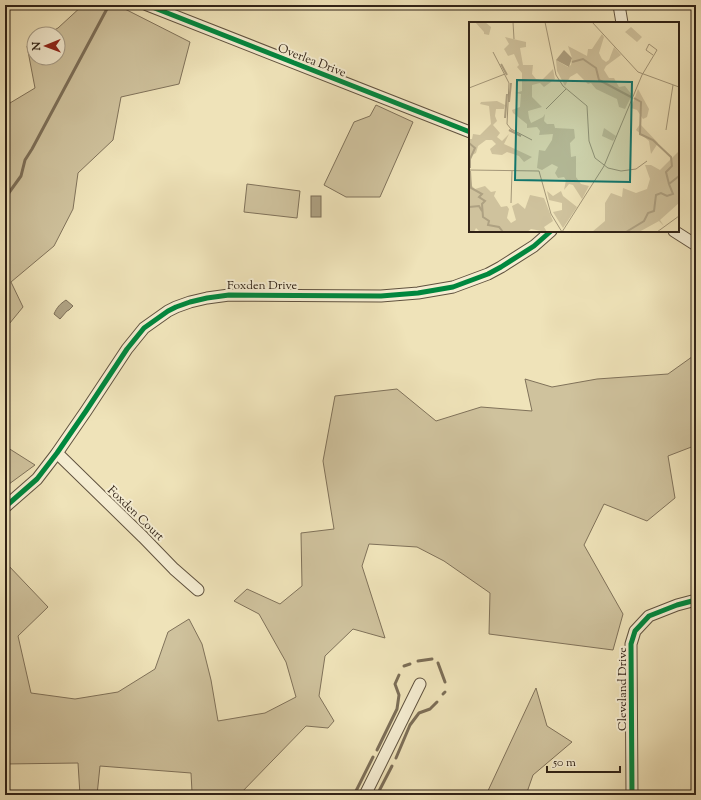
<svg xmlns="http://www.w3.org/2000/svg" width="701" height="800" viewBox="0 0 701 800" font-family="'Sorts Mill Goudy',serif">
	<style>
		.green { fill: #cfc29d; stroke: #80725a }
		.water { fill: #aea182; stroke: #7c6e57 }
		.lines { fill: none; stroke-linecap: round; stroke-linejoin: round }
		.stream { stroke: #7c6e57; stroke-width: 3 }
		.street-casing { stroke: #60523f; stroke-width: 13 }
		.street { stroke: #f5edd2; stroke-width: 11 }
		.cycleway-casing { stroke: #f5edd2; stroke-width: 8 }
		.cycleway { stroke: #00873e; stroke-width: 5 }
		.labels { text-anchor: middle; stroke-width: 4; stroke-linejoin: round; paint-order: stroke }
		.street-label { font-size: 12px; fill: #302216; stroke: #f5edd2 }
		.inset-river { fill: none; stroke: #aea182; stroke-width: 2 }
		.inset-road { fill: none; stroke: #a39678; stroke-width: 1 }
		.view { fill: #0f766e; fill-opacity: 0.15; stroke: #0f766e; stroke-width: 2 }
		.inset-edge { fill: none; stroke: #302216; stroke-width: 2 }
	</style>
	<rect width="100%" height="100%" fill="#efe3b9"/>
	<filter id="stains"><feTurbulence type="fractalNoise" baseFrequency=".005" numOctaves="4"/><feColorMatrix values="0 0 0 0 .2 0 0 0 0 .09 0 0 0 0 .02 0 0 0 .5 -.17"/></filter>
	<radialGradient id="worn" r=".72"><stop offset=".6" stop-color="#630" stop-opacity="0"/><stop offset="1" stop-color="#630" stop-opacity=".3"/></radialGradient>
	<g class="green">
		<path d="M 83,5 L 117,5 L 190,42 L 179,84 L 121,97 L 113,140 L 78,173 L 73,209 L 54,246 L 11,282 L 23,307 L 5,329 L 5,106 L 35,88 L 27,46 L 34,42 L 34,58 L 58,58 L 58,34 L 47,34 L 58,28 Z"/>
		<path d="M 376,105 L 413,122 L 380,197 L 346,197 L 324,185 L 354,122 L 370,116 Z"/>
		<path d="M 247,184 L 300,191 L 297,218 L 244,212 Z"/>
		<path d="M 696,354 L 696,447 L 694,446 L 668,456 L 675,498 L 647,521 L 604,504 L 584,545 L 623,614 L 613,650 L 489,634 L 490,593 L 444,561 L 417,547 L 369,544 L 362,566 L 385,638 L 353,629 L 325,656 L 319,696 L 334,721 L 328,728 L 306,726 L 239,795 L 198,795 L 192,792 L 191,773 L 100,766 L 97,795 L 80,795 L 78,763 L 5,764 L 5,560 L 7,564 L 48,607 L 18,636 L 31,693 L 75,699 L 118,692 L 155,669 L 168,632 L 189,619 L 202,644 L 211,680 L 218,721 L 265,713 L 296,697 L 286,662 L 259,614 L 234,601 L 247,589 L 280,604 L 302,586 L 301,533 L 334,529 L 323,461 L 335,396 L 397,389 L 436,421 L 481,407 L 532,411 L 525,379 L 552,387 L 597,379 L 668,374 Z"/>
		<path d="M 5,446 L 35,465 L 5,487 Z"/>
		<path d="M 536,688 L 547,726 L 572,742 L 533,775 L 526,795 L 486,795 Z"/>
	</g>
	<g class="water">
		<rect x="311" y="196" width="10" height="21"/>
		<path d="M 66,300 L 73,306 L 69,310 L 67,311 L 60,319 L 54,314 C 57,307 60,304 66,300 Z"/>
	</g>
	<g class="lines">
		<g class="stream">
			<path d="M 5,196 L 8,194 L 21,176 L 25,160 L 32,149 L 109,5"/>
			<path d="M 418,661 L 432,659"/>
			<path d="M 438,663 L 445,682"/>
			<path d="M 404,666 L 410,664"/>
			<path d="M 443,694 L 445,692"/>
			<path d="M 377,750 L 397,709 L 399,695 L 395,684 L 399,675"/>
			<path d="M 396,758 L 410,725 L 419,713 L 430,709 L 437,702"/>
			<path d="M 354,795 L 373,757"/>
			<path d="M 377,795 L 392,766"/>
		</g>
		<defs>
			<g id="street">
				<path d="M 147,5 L 470,132"/>
				<path d="M 619,5 L 622,23"/>
				<path d="M 674,231 L 696,245"/>
				<path d="M 57,453 L 143,537 L 174,569 L 198,590"/>
				<path d="M 5,507 L 37,479 L 57,453 L 86,411 L 127,349 L 144,328 L 168,311 L 176,307 L 190,302 L 207,298 L 229,295 L 381,296 L 418,293 L 453,287 L 488,274 L 501,267 L 534,246 L 551,231"/>
				<path d="M 365,795 L 420,684"/>
				<path d="M 632,795 L 631,644 L 635,631 L 649,616 L 677,605 L 696,600"/>
			</g>
		</defs>
		<use href="#street" class="street-casing"/>
		<use href="#street" class="street"/>
		<defs>
			<g id="cycleway">
				<path d="M 147,5 L 470,132"/>
				<path d="M 5,507 L 37,479 L 57,453 L 86,411 L 127,349 L 144,328 L 168,311 L 176,307 L 190,302 L 207,298 L 229,295 L 381,296 L 418,293 L 453,287 L 488,274 L 501,267 L 534,246 L 551,231"/>
				<path d="M 632,795 L 631,644 L 635,631 L 649,616 L 677,605 L 696,600"/>
			</g>
		</defs>
		<use href="#cycleway" class="cycleway-casing"/>
		<use href="#cycleway" class="cycleway"/>
	</g>
	<g class="labels">
		<g class="street-label">
			<text transform="translate(312 60) rotate(21)" y="4">Overlea Drive</text>
			<text x="262" y="289">Foxden Drive</text>
			<text transform="translate(136 513) rotate(44)" y="4">Foxden Court</text>
			<text transform="translate(622 689) rotate(-90)" y="4">Cleveland Drive</text>
		</g>
	</g>
	<g transform="translate(469 22)">
		<rect width="210" height="210" fill="#efe3b9"/>
		<path d="M 6,0 L 16,0 L 22,5 L 20,13 L 15,12 L 15,10 ZM 162,5 L 173,15 L 168,20 L 156,10 ZM 133,12 L 135,15 L 130,31 L 133,37 L 137,40 L 140,38 L 145,25 L 152,33 L 137,44 L 135,48 L 140,56 L 145,56 L 150,65 L 156,64 L 163,73 L 156,87 L 150,85 L 148,77 L 127,67 L 122,61 L 119,62 L 108,51 L 101,55 L 96,64 L 88,49 L 87,38 L 99,45 L 102,43 L 103,36 L 99,24 L 118,34 L 119,27 L 123,27 ZM 36,15 L 57,20 L 57,25 L 51,26 L 54,43 L 64,43 L 63,52 L 67,57 L 73,58 L 84,47 L 86,57 L 75,65 L 71,61 L 63,63 L 63,75 L 73,85 L 59,89 L 60,96 L 62,101 L 74,95 L 76,92 L 75,99 L 78,102 L 85,102 L 86,106 L 105,107 L 106,116 L 101,121 L 102,135 L 107,134 L 107,155 L 112,162 L 120,164 L 113,177 L 104,163 L 100,162 L 95,168 L 97,158 L 95,155 L 89,156 L 86,151 L 89,145 L 83,142 L 73,148 L 68,146 L 70,128 L 76,129 L 83,118 L 84,112 L 70,113 L 71,109 L 68,105 L 58,106 L 58,102 L 44,91 L 43,88 L 51,85 L 52,72 L 46,71 L 53,69 L 53,51 L 48,45 L 50,43 L 45,32 L 39,34 L 35,27 L 40,22 ZM 169,67 L 180,87 L 178,95 L 174,97 L 168,88 L 162,86 ZM 28,79 L 36,83 L 35,87 L 27,87 L 26,94 L 28,99 L 24,103 L 31,111 L 28,115 L 33,119 L 40,112 L 35,122 L 63,135 L 55,140 L 50,134 L 38,130 L 33,133 L 23,132 L 21,127 L 27,122 L 23,118 L 17,118 L 9,124 L 7,131 L 0,135 L 0,117 L 3,117 L 4,112 L 11,113 L 22,102 L 20,84 L 11,82 L 12,80 ZM 171,102 L 189,121 L 182,132 L 180,119 L 167,108 ZM 135,106 L 147,114 L 144,119 L 133,114 ZM 210,129 L 210,181 L 191,198 L 195,204 L 190,199 L 170,210 L 123,210 L 136,199 L 136,181 L 142,171 L 153,175 L 154,166 L 167,171 L 178,167 L 181,157 L 176,143 L 182,143 L 191,148 ZM 0,149 L 3,164 L 6,167 L 16,164 L 22,170 L 27,169 L 25,174 L 32,185 L 38,184 L 40,187 L 38,196 L 42,201 L 47,198 L 43,184 L 49,181 L 56,187 L 61,173 L 75,176 L 84,199 L 75,205 L 78,210 L 62,207 L 58,210 L 11,210 L 7,206 L 5,210 L 0,210 ZM 78,169 L 84,174 L 92,169 L 94,174 L 108,185 L 94,206 L 84,190 L 93,188 L 93,181 L 80,178 Z" fill="#cfc29d"/>
		<path d="M 95,28 L 103,36 L 100,45 L 87,38 Z" fill="#aea182"/>
		<path class="inset-river" d="M 103,40 L 114,37 L 127,46 L 130,58 L 162,75M 32,42 L 38,53M 165,76 L 172,80 L 171,112 L 184,118 L 202,135 L 203,144 L 197,150 L 200,162M 40,80 L 42,61M 36,96 L 38,72M 40,108 L 52,114M 0,121 L 6,126 L 1,137 L 1,146M 1,149 L 2,166 L 13,172 L 10,175 L 16,179 L 13,182 L 14,195 L 20,199 L 19,203 L 30,205 L 34,210M 0,185 L 10,184 L 13,189M 157,210 L 175,199 L 179,191 L 185,189 L 187,173 L 192,171 L 198,174 L 204,172 L 200,162 L 210,154"/>
		<path class="inset-road" d="M 44,0 L 45,17M 76,0 L 87,53 L 94,64 L 118,84 L 120,119 L 126,136 L 139,146 L 152,149 L 167,147 L 178,139M 123,0 L 169,50 L 210,65M 24,30 L 40,61 L 38,102 L 42,107 L 63,118M 0,66 L 36,52M 77,87 L 97,67M 197,108 L 204,63M 0,148 L 70,149 L 82,192 L 93,210M 42,181 L 43,149M 93,210 L 135,144 L 173,53 L 188,28 L 180,22 L 177,28 L 184,33M 188,210 L 210,194"/>
		<path class="view" d="M 48,58 L 163,60 L 161,160 L 46,158 Z"/>
		<rect width="210" height="210" class="inset-edge"/>
	</g>
	<rect width="701" height="800" fill="none" stroke="#efe3b9" stroke-width="20"/>
	<rect x="6" y="6" width="689" height="788" fill="none" stroke="#302216" stroke-width="2"/>
	<rect x="10" y="10" width="681" height="780" fill="none" stroke="#302216"/>
	<g transform="translate(46 46) rotate(269)"><circle r="19" fill="#f5edd2" stroke="#a69c87"/>
	<path d="M0-3L7 15L0 10L-7 15Z" fill="#8f2418"/>
	<text y="-6" font-size="11" font-weight="bold" text-anchor="middle" fill="#302216">N</text>
	</g>
	<path d="M547 766v6h73v-6" fill="none" stroke="#302216" stroke-width="2"/>
	<text x="553" y="766" font-size="12" fill="#302216" stroke="#f5edd2" stroke-width="3" paint-order="stroke">50 m</text>
	<rect width="100%" height="100%" filter="url(#stains)"/>
	<rect width="100%" height="100%" fill="url(#worn)"/>
</svg>
